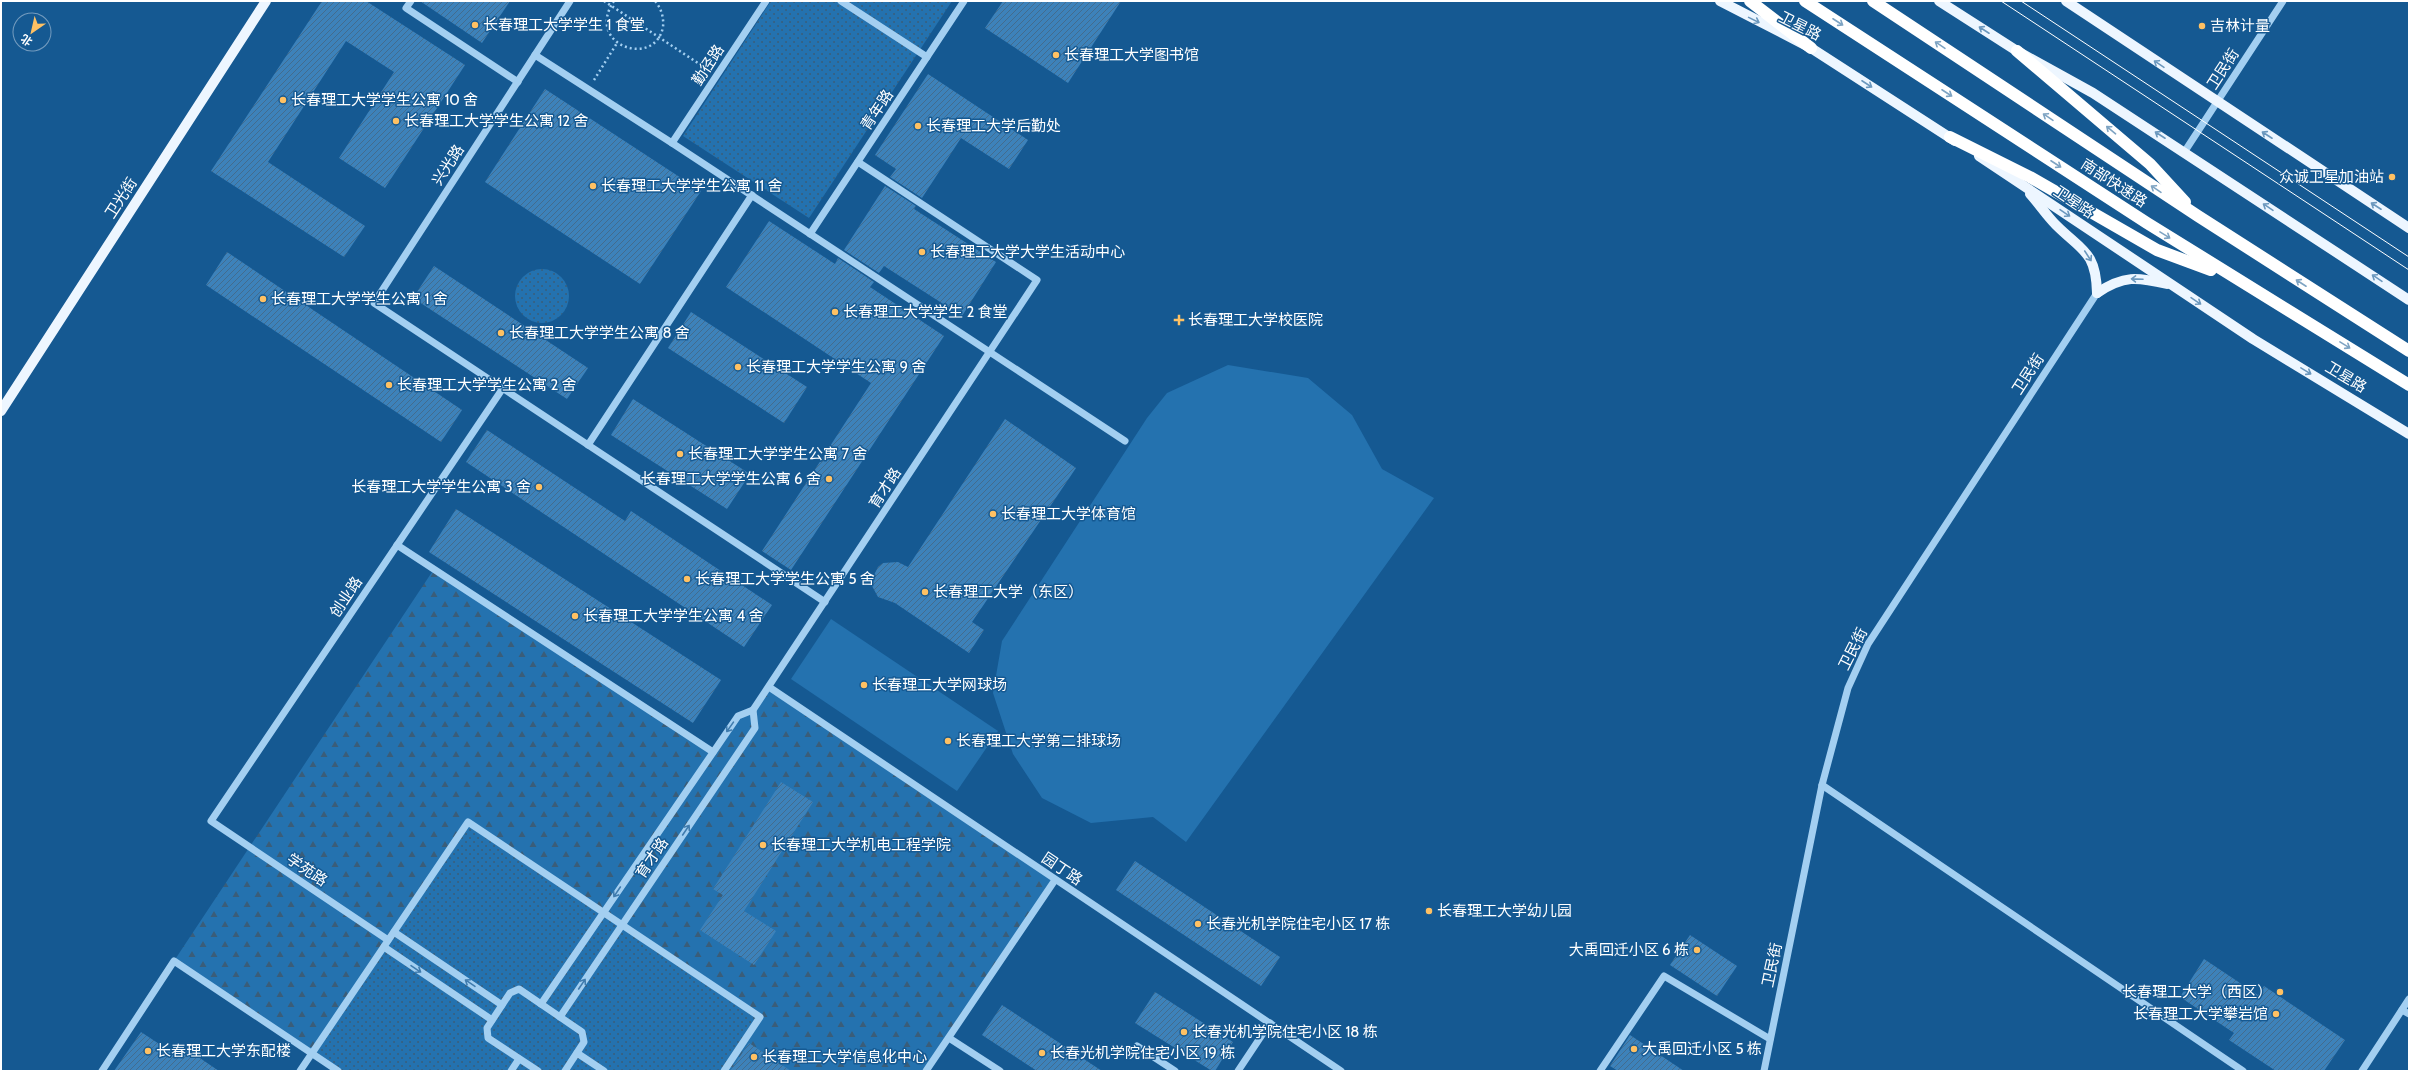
<svg xmlns="http://www.w3.org/2000/svg" width="2410" height="1072" viewBox="0 0 2410 1072" font-family="Cabin,'Noto Sans SC',sans-serif">
	<style>
		.grass { fill: url(#grass-dots) }
		.forest { fill: url(#forest-firs) }
		.pitch { fill: #2472af }
		.building { fill: url(#building-hatch) }
		.lines { fill: none; stroke-linecap: round; stroke-linejoin: round }
		.path { stroke: #a3cff1; stroke-width: 2.5; stroke-dasharray: 2 3; stroke-linecap: butt }
		.minor { stroke: #a3cff1; stroke-width: 7 }
		.major { stroke: #edf6ff; stroke-width: 10 }
		.highway { stroke: #fff; stroke-width: 12 }
		.tram { stroke: #fff; stroke-width: 1 }
		.oneway { stroke: #6b98be }
		.oneway2 { stroke: #7ea4c3 }
		.oneway3 { stroke: #407cae }
		.poi-dot { fill: #ffc163; stroke: #155992; stroke-width: 1.5 }
		.labels { text-anchor: middle; stroke-width: 3; stroke-linejoin: round; paint-order: stroke }
		.poi-label { font-size: 15px; fill: #fff; stroke: #155992; text-anchor: start }
		.street-label { font-size: 15px; fill: #fff; stroke: #155992 }
	</style>
	<defs>
		<pattern id="grass-dots" width="8" height="8" patternUnits="userSpaceOnUse"><rect width="8" height="8" fill="#2472af"/><path d="M2 2h.1M6 6h.1" fill="none" stroke="#3a5d79" stroke-width="1.8" stroke-linecap="round"/></pattern>
		<pattern id="forest-firs" width="22" height="20" patternUnits="userSpaceOnUse"><rect width="22" height="20" fill="#2472af"/><path d="M5 1l3.5 6h-7zM16 11l3.5 6h-7z" fill="#3a5d79"/></pattern>
		<pattern id="building-hatch" width="6" height="6" patternUnits="userSpaceOnUse"><rect width="6" height="6" fill="#3d82ba"/><path d="M-1 1l2-2M0 6l6-6M5 7l2-2" fill="none" stroke="#436c8e"/></pattern>
	</defs>
	<rect width="100%" height="100%" fill="#155992"/>
	<g class="grass">
		<path d="M 771,1 L 952,1 L 809,218 L 683,136 Z"/>
		<circle cx="542" cy="296" r="27"/>
		<path d="M 468,822 L 760,1017 L 724,1071 L 338,1071 L 312,1054 Z"/>
	</g>
	<path class="forest" d="M 434,569 L 713,752 L 738,716 L 753,710 L 769,687 L 1055,880 L 926,1071 L 724,1071 L 760,1017 L 468,822 L 312,1054 L 174,961 Z"/>
	<g class="pitch">
		<path d="M 1228,365 L 1308,378 L 1352,415 L 1382,469 L 1434,498 L 1186,842 L 1153,817 L 1091,823 L 1042,798 L 1013,754 L 993,693 L 1002,641 L 1147,418 L 1167,393 Z"/>
		<path d="M 831,619 L 998,731 L 957,791 L 791,679 Z"/>
	</g>
	<g class="building">
		<path d="M 322,1 L 366,1 L 465,65 L 385,188 L 339,158 L 394,72 L 346,41 L 268,162 L 365,226 L 344,257 L 211,171 Z"/>
		<path d="M 420,1 L 510,1 L 482,43 Z"/>
		<path d="M 1003,1 L 1121,1 L 1068,83 L 985,28 Z"/>
		<path d="M 928,74 L 1028,140 L 1009,169 L 961,138 L 922,198 L 890,177 L 896,169 L 875,155 Z"/>
		<path d="M 545,89 L 701,191 L 640,284 L 485,182 Z"/>
		<path d="M 885,186 L 916,206 L 914,209 L 996,262 L 962,316 L 884,266 L 879,273 L 844,250 Z"/>
		<path d="M 769,221 L 835,264 L 838,258 L 874,282 L 870,287 L 944,336 L 791,570 L 762,551 L 871,383 L 726,287 Z"/>
		<path d="M 227,252 L 462,410 L 441,442 L 206,285 Z"/>
		<path d="M 434,266 L 588,368 L 567,399 L 413,298 Z"/>
		<path d="M 691,312 L 807,387 L 784,423 L 668,348 Z"/>
		<path d="M 633,399 L 750,474 L 727,509 L 611,435 Z"/>
		<path d="M 1005,419 L 1076,468 L 972,622 L 984,630 L 969,653 L 895,603 L 878,597 L 872,586 L 872,579 L 878,567 L 883,563 L 898,562 L 908,567 Z"/>
		<path d="M 487,430 L 625,521 L 631,511 L 772,605 L 744,647 L 466,462 Z"/>
		<path d="M 456,509 L 721,680 L 693,723 L 429,552 Z"/>
		<path d="M 781,782 L 813,802 L 744,911 L 776,931 L 754,965 L 700,930 L 723,895 L 713,889 Z"/>
		<path d="M 1135,861 L 1280,957 L 1261,986 L 1116,890 Z"/>
		<path d="M 1690,935 L 1737,966 L 1717,996 L 1670,965 Z"/>
		<path d="M 2204,959 L 2258,995 L 2264,986 L 2345,1040 L 2324,1071 L 2276,1071 L 2229,1040 L 2234,1033 L 2180,997 Z"/>
		<path d="M 1155,992 L 1233,1042 L 1215,1071 L 1212,1071 L 1135,1023 Z"/>
		<path d="M 1002,1005 L 1102,1071 L 1037,1071 L 982,1035 Z"/>
		<path d="M 141,1032 L 176,1055 L 182,1046 L 219,1071 L 114,1071 Z"/>
		<path d="M 1630,1035 L 1684,1071 L 1618,1071 L 1610,1066 Z"/>
		<path d="M 749,1043 L 791,1071 L 730,1071 Z"/>
	</g>
	<g class="lines">
		<g class="path">
			<path d="M 604,1 L 707,69"/>
			<path d="M 614,1 C 584,45 655,69 663,27 C 664,17 661,8 655,1"/>
			<path d="M 594,80 L 617,43"/>
		</g>
		<g class="minor">
			<path d="M 411,1 L 406,8 L 518,82"/>
			<path d="M 570,1 L 374,303 L 825,602"/>
			<path d="M 841,1 L 927,57"/>
			<path d="M 535,55 L 672,143 L 1125,441"/>
			<path d="M 672,143 L 766,1"/>
			<path d="M 2185,151 L 2283,1"/>
			<path d="M 810,234 L 964,1"/>
			<path d="M 588,445 L 752,195"/>
			<path d="M 397,545 L 713,752"/>
			<path d="M 769,687 L 1341,1071"/>
			<path d="M 753,710 L 1037,280 L 858,162"/>
			<path d="M 1822,785 L 2243,1071"/>
			<path d="M 394,932 L 502,1005"/>
			<path d="M 388,940 L 211,821 L 503,388"/>
			<path d="M 384,947 L 492,1020"/>
			<path d="M 541,1004 L 738,716 L 753,710 L 755,728 L 560,1017"/>
			<path d="M 2402,1010 L 2409,1014"/>
			<path d="M 949,1038 L 1000,1071"/>
			<path d="M 1137,1046 L 1175,1071"/>
			<path d="M 577,1053 L 604,1071"/>
			<path d="M 102,1071 L 174,961 L 338,1071"/>
			<path d="M 300,1071 L 468,822 L 760,1017 L 724,1071"/>
			<path d="M 511,1071 L 519,1059"/>
			<path d="M 538,1071 L 488,1038 L 487,1028 L 510,993 L 519,989 L 582,1032 L 584,1042 L 565,1071"/>
			<path d="M 926,1071 L 1055,880"/>
			<path d="M 1238,1071 L 1270,1023"/>
			<path d="M 1600,1071 L 1664,976 L 1770,1039"/>
			<path d="M 1764,1071 L 1822,785 L 1848,688 L 1868,644 L 2097,293"/>
			<path d="M 2362,1071 L 2409,999"/>
		</g>
		<g class="major">
			<path d="M 1720,1 L 1811,48 L 1955,141"/>
			<path d="M 1939,1 L 2017,51 L 2093,93 L 2409,300"/>
			<path d="M 2066,1 L 2409,228"/>
			<path d="M 1979,156 L 2253,339 L 2409,434"/>
			<path d="M 2030,194 C 2039,204 2047,216 2056,225 C 2082,251 2096,251 2097,293"/>
			<path d="M 2097,293 C 2124,275 2137,277 2167,284"/>
			<path d="M 1,411 L 266,1"/>
		</g>
		<g class="highway">
			<path d="M 1750,1 L 1811,48"/>
			<path d="M 1805,1 L 2147,223 L 2409,385"/>
			<path d="M 1873,1 L 2198,216 L 2409,351"/>
			<path d="M 2017,51 L 2150,164 L 2185,202"/>
			<path d="M 1950,137 L 2030,177 L 2157,250 L 2211,270"/>
		</g>
		<g class="tram">
			<path d="M 2001,1 L 2409,270"/>
			<path d="M 2021,1 L 2409,257"/>
		</g>
	</g>
	<defs><path id="oneway-shaft" d="M-6 0H5M1.5-3L5.5 0L1.5 3" fill="none" stroke-width="1.6" stroke-linecap="round" stroke-linejoin="round"/></defs>
	<g class="oneway">
		<use href="#oneway-shaft" transform="translate(1754 20) rotate(26)"/>
		<use href="#oneway-shaft" transform="translate(1984 30) rotate(-147)"/>
		<use href="#oneway-shaft" transform="translate(2159 64) rotate(-146)"/>
		<use href="#oneway-shaft" transform="translate(1867 84) rotate(33)"/>
		<use href="#oneway-shaft" transform="translate(2160 135) rotate(-147)"/>
		<use href="#oneway-shaft" transform="translate(2267 135) rotate(-147)"/>
		<use href="#oneway-shaft" transform="translate(2376 206) rotate(-147)"/>
		<use href="#oneway-shaft" transform="translate(2268 207) rotate(-146)"/>
		<use href="#oneway-shaft" transform="translate(2065 213) rotate(34)"/>
		<use href="#oneway-shaft" transform="translate(2088 256) rotate(57)"/>
		<use href="#oneway-shaft" transform="translate(2377 278) rotate(-146)"/>
		<use href="#oneway-shaft" transform="translate(2137 279) rotate(-178)"/>
		<use href="#oneway-shaft" transform="translate(2196 301) rotate(34)"/>
		<use href="#oneway-shaft" transform="translate(2306 371) rotate(31)"/>
	</g>
	<g class="oneway2">
		<use href="#oneway-shaft" transform="translate(1838 22) rotate(33)"/>
		<use href="#oneway-shaft" transform="translate(1940 45) rotate(-146)"/>
		<use href="#oneway-shaft" transform="translate(1947 93) rotate(33)"/>
		<use href="#oneway-shaft" transform="translate(2048 117) rotate(-146)"/>
		<use href="#oneway-shaft" transform="translate(2111 130) rotate(-140)"/>
		<use href="#oneway-shaft" transform="translate(2056 164) rotate(33)"/>
		<use href="#oneway-shaft" transform="translate(2156 189) rotate(-146)"/>
		<use href="#oneway-shaft" transform="translate(2165 235) rotate(32)"/>
		<use href="#oneway-shaft" transform="translate(2301 283) rotate(-147)"/>
		<use href="#oneway-shaft" transform="translate(2345 345) rotate(32)"/>
	</g>
	<g class="oneway3">
		<use href="#oneway-shaft" transform="translate(730 727) rotate(125)"/>
		<use href="#oneway-shaft" transform="translate(686 830) rotate(-56)"/>
		<use href="#oneway-shaft" transform="translate(617 892) rotate(124)"/>
		<use href="#oneway-shaft" transform="translate(416 969) rotate(34)"/>
		<use href="#oneway-shaft" transform="translate(470 983) rotate(-146)"/>
		<use href="#oneway-shaft" transform="translate(582 984) rotate(-56)"/>
	</g>
	<g class="poi-dot">
		<circle cx="475" cy="25" r="4"/>
		<circle cx="2202" cy="26" r="4"/>
		<circle cx="1056" cy="55" r="4"/>
		<circle cx="283" cy="100" r="4"/>
		<circle cx="396" cy="121" r="4"/>
		<circle cx="918" cy="126" r="4"/>
		<circle cx="2392" cy="177" r="4"/>
		<circle cx="593" cy="186" r="4"/>
		<circle cx="922" cy="252" r="4"/>
		<circle cx="263" cy="299" r="4"/>
		<circle cx="835" cy="312" r="4"/>
		<path d="M1177 314h4v4h4v4h-4v4h-4v-4h-4v-4h4z"/>
		<circle cx="501" cy="333" r="4"/>
		<circle cx="738" cy="367" r="4"/>
		<circle cx="389" cy="385" r="4"/>
		<circle cx="680" cy="454" r="4"/>
		<circle cx="829" cy="479" r="4"/>
		<circle cx="539" cy="487" r="4"/>
		<circle cx="993" cy="514" r="4"/>
		<circle cx="687" cy="579" r="4"/>
		<circle cx="925" cy="592" r="4"/>
		<circle cx="575" cy="616" r="4"/>
		<circle cx="864" cy="685" r="4"/>
		<circle cx="948" cy="741" r="4"/>
		<circle cx="763" cy="845" r="4"/>
		<circle cx="1429" cy="911" r="4"/>
		<circle cx="1198" cy="924" r="4"/>
		<circle cx="1697" cy="950" r="4"/>
		<circle cx="2280" cy="992" r="4"/>
		<circle cx="2276" cy="1014" r="4"/>
		<circle cx="1184" cy="1032" r="4"/>
		<circle cx="1634" cy="1049" r="4"/>
		<circle cx="148" cy="1051" r="4"/>
		<circle cx="1042" cy="1053" r="4"/>
		<circle cx="754" cy="1057" r="4"/>
	</g>
	<g class="labels">
		<g class="poi-label">
			<text x="483" y="30">长春理工大学学生 1 食堂</text>
			<text x="2210" y="31">吉林计量</text>
			<text x="1064" y="60">长春理工大学图书馆</text>
			<text x="291" y="105">长春理工大学学生公寓 10 舍</text>
			<text x="404" y="126">长春理工大学学生公寓 12 舍</text>
			<text x="926" y="131">长春理工大学后勤处</text>
			<text x="2384" y="182" text-anchor="end">众诚卫星加油站</text>
			<text x="601" y="191">长春理工大学学生公寓 11 舍</text>
			<text x="930" y="257">长春理工大学大学生活动中心</text>
			<text x="271" y="304">长春理工大学学生公寓 1 舍</text>
			<text x="843" y="317">长春理工大学学生 2 食堂</text>
			<text x="1188" y="325">长春理工大学校医院</text>
			<text x="509" y="338">长春理工大学学生公寓 8 舍</text>
			<text x="746" y="372">长春理工大学学生公寓 9 舍</text>
			<text x="397" y="390">长春理工大学学生公寓 2 舍</text>
			<text x="688" y="459">长春理工大学学生公寓 7 舍</text>
			<text x="821" y="484" text-anchor="end">长春理工大学学生公寓 6 舍</text>
			<text x="531" y="492" text-anchor="end">长春理工大学学生公寓 3 舍</text>
			<text x="1001" y="519">长春理工大学体育馆</text>
			<text x="695" y="584">长春理工大学学生公寓 5 舍</text>
			<text x="933" y="597">长春理工大学（东区）</text>
			<text x="583" y="621">长春理工大学学生公寓 4 舍</text>
			<text x="872" y="690">长春理工大学网球场</text>
			<text x="956" y="746">长春理工大学第二排球场</text>
			<text x="771" y="850">长春理工大学机电工程学院</text>
			<text x="1437" y="916">长春理工大学幼儿园</text>
			<text x="1206" y="929">长春光机学院住宅小区 17 栋</text>
			<text x="1689" y="955" text-anchor="end">大禹回迁小区 6 栋</text>
			<text x="2272" y="997" text-anchor="end">长春理工大学（西区）</text>
			<text x="2268" y="1019" text-anchor="end">长春理工大学攀岩馆</text>
			<text x="1192" y="1037">长春光机学院住宅小区 18 栋</text>
			<text x="1642" y="1054">大禹回迁小区 5 栋</text>
			<text x="156" y="1056">长春理工大学东配楼</text>
			<text x="1050" y="1058">长春光机学院住宅小区 19 栋</text>
			<text x="762" y="1062">长春理工大学信息化中心</text>
		</g>
		<g class="street-label">
			<text transform="translate(1800 26) rotate(27)" y="5">卫星路</text>
			<text transform="translate(708 65) rotate(-57)" y="5">勤径路</text>
			<text transform="translate(2223 69) rotate(-57)" y="5">卫民街</text>
			<text transform="translate(877 110) rotate(-56)" y="5">青年路</text>
			<text transform="translate(448 165) rotate(-57)" y="5">兴光路</text>
			<text transform="translate(2114 183) rotate(33)" y="5">南部快速路</text>
			<text transform="translate(121 198) rotate(-57)" y="5">卫光街</text>
			<text transform="translate(2074 202) rotate(34)" y="5">卫星路</text>
			<text transform="translate(2028 374) rotate(-57)" y="5">卫民街</text>
			<text transform="translate(2346 377) rotate(31)" y="5">卫星路</text>
			<text transform="translate(885 488) rotate(-57)" y="5">育才路</text>
			<text transform="translate(346 597) rotate(-56)" y="5">创业路</text>
			<text transform="translate(1853 649) rotate(-63)" y="5">卫民街</text>
			<text transform="translate(652 858) rotate(-56)" y="5">育才路</text>
			<text transform="translate(1062 869) rotate(34)" y="5">园丁路</text>
			<text transform="translate(307 870) rotate(34)" y="5">学苑路</text>
			<text transform="translate(1772 965) rotate(-78)" y="5">卫民街</text>
		</g>
	</g>
	<rect width="2410" height="1072" fill="none" stroke="#ffffff" stroke-width="4"/>
	<g transform="translate(32 32) rotate(214)"><circle r="19" fill="#155992" stroke="#739bbe"/>
	<path d="M0-3L7 15L0 10L-7 15Z" fill="#ffc163"/>
	<text y="-6" font-size="11" font-weight="bold" text-anchor="middle" fill="#ffffff">北</text>
	</g>
</svg>
